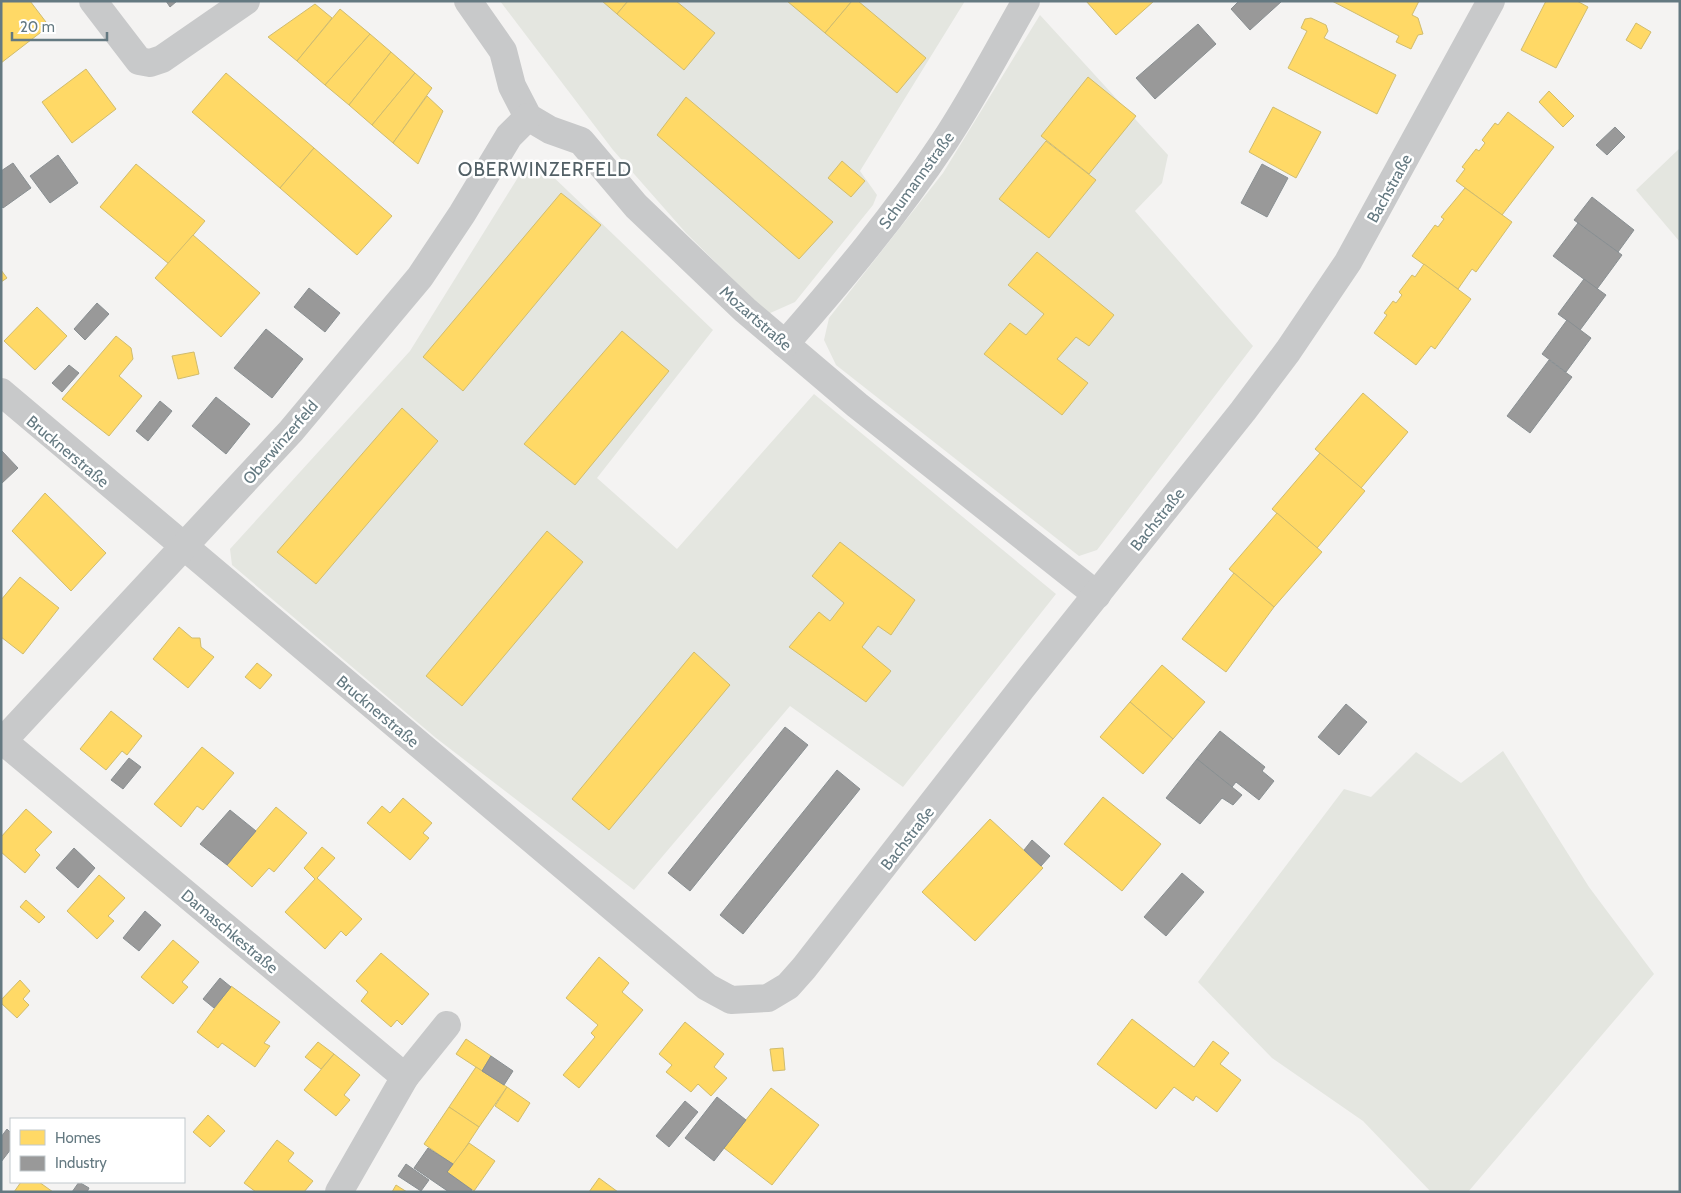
<svg xmlns="http://www.w3.org/2000/svg" width="1681" height="1193" viewBox="0 0 1681 1193" font-family="Cabin,sans-serif">
	<style>
		.green { fill: #e4e6e0 }
		.homes { fill: #ffd966; stroke: #d0bc6e }
		.industry { fill: #999; stroke: #898f92 }
		.lines { fill: none; stroke-linecap: round; stroke-linejoin: round }
		.minor { stroke: #c8c9ca; stroke-width: 28 }
		.labels { text-anchor: middle; stroke-width: 5; stroke-linejoin: round; paint-order: stroke }
		.street-label { font-size: 16px; fill: #647981; stroke: #fff }
		.quarter-label { font-size: 19px; letter-spacing: 1px; fill: #526066; stroke: #fff }
	</style>
	<rect width="100%" height="100%" fill="#f4f3f2"/>
	<g class="green">
		<path d="M 500,1 L 965,1 L 860,171 L 877,195 L 873,205 L 795,302 L 768,314 L 686,233 L 613,150 Z"/>
		<path d="M 1040,15 L 1168,155 L 1162,183 L 1135,211 L 1253,346 L 1097,550 L 1079,556 L 836,365 L 824,340 L 829,318 L 943,173 Z"/>
		<path d="M 1680,148 L 1680,242 L 1636,190 Z"/>
		<path d="M 545,169 L 713,330 L 597,478 L 677,549 L 814,394 L 1056,594 L 903,787 L 790,706 L 634,890 L 436,738 L 232,565 L 230,549 L 410,351 L 522,171 Z"/>
		<path d="M 1503,751 L 1589,887 L 1654,974 L 1468,1192 L 1431,1192 L 1363,1121 L 1272,1058 L 1198,982 L 1344,789 L 1371,797 L 1416,752 L 1461,783 Z"/>
	</g>
	<g class="homes">
		<path d="M 1,1 L 30,1 L 49,26 L 1,63 Z"/>
		<path d="M 602,1 L 628,1 L 617,14 Z"/>
		<path d="M 628,1 L 676,1 L 715,33 L 684,70 L 617,14 Z"/>
		<path d="M 787,1 L 852,1 L 825,33 Z"/>
		<path d="M 852,1 L 858,1 L 926,58 L 897,93 L 825,33 Z"/>
		<path d="M 1086,1 L 1154,1 L 1116,35 Z"/>
		<path d="M 1332,1 L 1419,1 L 1412,15 L 1418,18 L 1423,34 L 1418,35 L 1411,49 L 1396,42 L 1399,36 Z"/>
		<path d="M 1546,1 L 1577,1 L 1588,7 L 1556,68 L 1521,50 Z"/>
		<path d="M 315,4 L 332,18 L 297,61 L 268,37 Z"/>
		<path d="M 340,9 L 370,34 L 325,85 L 297,61 Z"/>
		<path d="M 1311,18 L 1326,25 L 1328,31 L 1324,38 L 1396,75 L 1377,114 L 1288,68 L 1307,31 L 1301,28 L 1305,19 Z"/>
		<path d="M 1636,23 L 1651,32 L 1641,49 L 1626,40 Z"/>
		<path d="M 370,34 L 391,52 L 349,105 L 325,85 Z"/>
		<path d="M 391,52 L 415,73 L 372,125 L 349,105 Z"/>
		<path d="M 86,69 L 116,109 L 72,143 L 42,102 Z"/>
		<path d="M 226,73 L 314,148 L 280,188 L 192,112 Z"/>
		<path d="M 415,73 L 432,88 L 393,143 L 372,125 Z"/>
		<path d="M 1088,77 L 1136,116 L 1089,174 L 1041,136 Z"/>
		<path d="M 1549,91 L 1574,116 L 1563,127 L 1539,102 Z"/>
		<path d="M 427,96 L 443,111 L 418,164 L 393,143 Z"/>
		<path d="M 686,97 L 833,222 L 799,259 L 657,135 Z"/>
		<path d="M 1273,107 L 1321,132 L 1296,178 L 1249,152 Z"/>
		<path d="M 1508,112 L 1554,147 L 1502,215 L 1456,181 L 1465,169 L 1462,167 L 1476,149 L 1479,151 L 1485,143 L 1482,140 L 1495,123 L 1498,125 Z"/>
		<path d="M 1046,141 L 1096,180 L 1049,238 L 999,199 Z"/>
		<path d="M 314,148 L 392,216 L 357,255 L 280,188 Z"/>
		<path d="M 842,161 L 865,181 L 851,197 L 828,178 Z"/>
		<path d="M 136,164 L 205,221 L 169,264 L 100,207 Z"/>
		<path d="M 1465,188 L 1512,222 L 1476,272 L 1472,269 L 1458,289 L 1412,256 L 1435,225 L 1438,227 L 1444,219 L 1441,217 Z"/>
		<path d="M 561,193 L 601,225 L 463,391 L 423,357 Z"/>
		<path d="M 193,235 L 260,293 L 221,337 L 155,278 Z"/>
		<path d="M 1037,252 L 1114,315 L 1089,346 L 1076,337 L 1057,359 L 1088,383 L 1062,415 L 984,354 L 1010,323 L 1026,335 L 1044,314 L 1008,285 Z"/>
		<path d="M 1424,264 L 1471,299 L 1435,349 L 1431,346 L 1416,365 L 1374,333 L 1387,315 L 1384,313 L 1393,301 L 1396,303 L 1402,295 L 1399,292 L 1412,275 L 1415,277 Z"/>
		<path d="M 1,270 L 7,278 L 1,282 Z"/>
		<path d="M 37,307 L 67,336 L 35,370 L 4,341 Z"/>
		<path d="M 622,331 L 669,371 L 575,485 L 524,444 Z"/>
		<path d="M 116,336 L 131,348 L 133,359 L 119,376 L 142,396 L 109,436 L 62,399 Z"/>
		<path d="M 194,352 L 199,374 L 178,379 L 172,356 Z"/>
		<path d="M 1363,393 L 1408,432 L 1361,488 L 1315,449 Z"/>
		<path d="M 402,408 L 438,441 L 316,584 L 277,552 Z"/>
		<path d="M 1320,453 L 1365,491 L 1317,548 L 1272,509 Z"/>
		<path d="M 45,493 L 106,553 L 71,591 L 12,531 Z"/>
		<path d="M 1277,513 L 1322,552 L 1274,607 L 1229,569 Z"/>
		<path d="M 547,531 L 583,562 L 462,706 L 426,676 Z"/>
		<path d="M 840,542 L 915,600 L 891,635 L 878,626 L 862,647 L 891,671 L 866,702 L 789,647 L 819,612 L 830,621 L 844,603 L 812,576 Z"/>
		<path d="M 1234,573 L 1274,607 L 1226,672 L 1182,639 Z"/>
		<path d="M 20,577 L 59,608 L 23,654 L 1,637 L 1,600 Z"/>
		<path d="M 179,627 L 192,638 L 200,638 L 201,647 L 214,657 L 188,688 L 153,659 Z"/>
		<path d="M 694,652 L 730,685 L 609,830 L 572,799 Z"/>
		<path d="M 257,663 L 272,675 L 260,689 L 245,677 Z"/>
		<path d="M 1162,665 L 1205,702 L 1173,739 L 1130,702 Z"/>
		<path d="M 1130,702 L 1173,739 L 1143,774 L 1100,737 Z"/>
		<path d="M 111,711 L 142,736 L 127,755 L 122,751 L 106,770 L 80,749 Z"/>
		<path d="M 202,747 L 234,773 L 203,810 L 197,806 L 181,827 L 154,804 Z"/>
		<path d="M 1103,797 L 1161,844 L 1122,891 L 1064,844 Z"/>
		<path d="M 403,798 L 432,823 L 423,833 L 429,838 L 410,860 L 367,823 L 382,806 L 390,813 Z"/>
		<path d="M 276,807 L 307,833 L 274,872 L 269,868 L 252,887 L 227,865 Z"/>
		<path d="M 26,809 L 52,832 L 35,850 L 40,855 L 25,873 L 1,852 L 1,837 Z"/>
		<path d="M 990,819 L 1043,868 L 975,941 L 922,892 Z"/>
		<path d="M 322,847 L 335,858 L 317,878 L 362,919 L 346,936 L 341,931 L 325,949 L 285,912 L 315,879 L 304,868 Z"/>
		<path d="M 99,875 L 125,898 L 108,916 L 114,921 L 97,939 L 67,911 Z"/>
		<path d="M 26,900 L 45,917 L 39,923 L 20,907 Z"/>
		<path d="M 173,940 L 199,962 L 182,982 L 188,987 L 173,1004 L 141,977 Z"/>
		<path d="M 381,953 L 429,994 L 402,1025 L 397,1020 L 391,1027 L 361,1001 L 368,992 L 356,981 Z"/>
		<path d="M 599,957 L 629,983 L 622,992 L 643,1010 L 579,1088 L 563,1075 L 595,1037 L 591,1033 L 598,1025 L 566,998 Z"/>
		<path d="M 20,980 L 30,991 L 23,999 L 29,1005 L 17,1018 L 1,1003 L 1,1000 Z"/>
		<path d="M 231,986 L 280,1022 L 264,1043 L 270,1046 L 255,1067 L 222,1043 L 218,1048 L 197,1032 Z"/>
		<path d="M 1132,1019 L 1194,1067 L 1213,1041 L 1229,1053 L 1220,1064 L 1241,1080 L 1217,1112 L 1196,1096 L 1193,1101 L 1174,1087 L 1156,1109 L 1097,1064 Z"/>
		<path d="M 685,1022 L 724,1054 L 714,1067 L 727,1078 L 711,1096 L 698,1084 L 691,1092 L 666,1072 L 672,1065 L 659,1054 Z"/>
		<path d="M 466,1039 L 491,1056 L 482,1071 L 456,1054 Z"/>
		<path d="M 318,1042 L 334,1054 L 321,1069 L 305,1057 Z"/>
		<path d="M 783,1048 L 785,1070 L 773,1071 L 770,1049 Z"/>
		<path d="M 334,1054 L 360,1075 L 344,1095 L 350,1100 L 336,1116 L 304,1090 Z"/>
		<path d="M 476,1067 L 507,1087 L 479,1127 L 449,1107 Z"/>
		<path d="M 507,1087 L 530,1103 L 518,1122 L 495,1106 Z"/>
		<path d="M 771,1088 L 819,1125 L 772,1185 L 724,1148 Z"/>
		<path d="M 449,1107 L 479,1127 L 454,1165 L 424,1144 Z"/>
		<path d="M 208,1115 L 225,1131 L 210,1147 L 193,1132 Z"/>
		<path d="M 277,1140 L 294,1153 L 288,1161 L 313,1181 L 304,1192 L 256,1192 L 244,1183 Z"/>
		<path d="M 469,1143 L 495,1161 L 474,1191 L 447,1172 Z"/>
		<path d="M 599,1178 L 618,1192 L 589,1192 Z"/>
		<path d="M 21,1182 L 39,1182 L 53,1192 L 14,1192 Z"/>
		<path d="M 396,1185 L 407,1192 L 392,1192 Z"/>
	</g>
	<g class="industry">
		<path d="M 166,1 L 177,1 L 170,7 Z"/>
		<path d="M 1239,1 L 1282,1 L 1250,30 L 1231,9 Z"/>
		<path d="M 1198,24 L 1216,44 L 1155,99 L 1136,78 Z"/>
		<path d="M 1615,127 L 1625,137 L 1607,155 L 1596,145 Z"/>
		<path d="M 58,155 L 78,183 L 50,203 L 30,176 Z"/>
		<path d="M 13,163 L 31,188 L 3,208 L 1,205 L 1,171 Z"/>
		<path d="M 1262,164 L 1288,178 L 1267,217 L 1241,203 Z"/>
		<path d="M 1592,197 L 1634,230 L 1618,252 L 1574,220 Z"/>
		<path d="M 1578,223 L 1622,255 L 1597,289 L 1553,256 Z"/>
		<path d="M 1584,279 L 1606,295 L 1580,330 L 1558,314 Z"/>
		<path d="M 309,288 L 340,313 L 325,332 L 294,307 Z"/>
		<path d="M 97,303 L 109,314 L 85,340 L 74,329 Z"/>
		<path d="M 1567,320 L 1591,338 L 1566,372 L 1542,354 Z"/>
		<path d="M 266,329 L 303,359 L 272,398 L 234,368 Z"/>
		<path d="M 1549,360 L 1572,377 L 1530,433 L 1507,416 Z"/>
		<path d="M 69,365 L 79,373 L 62,392 L 52,383 Z"/>
		<path d="M 216,397 L 250,424 L 226,454 L 192,426 Z"/>
		<path d="M 160,401 L 172,411 L 148,441 L 136,431 Z"/>
		<path d="M 1,450 L 18,468 L 1,484 Z"/>
		<path d="M 1346,704 L 1367,722 L 1339,755 L 1318,737 Z"/>
		<path d="M 785,727 L 808,745 L 690,891 L 668,873 Z"/>
		<path d="M 1220,731 L 1265,767 L 1262,771 L 1274,781 L 1259,800 L 1236,782 L 1232,787 L 1197,759 Z"/>
		<path d="M 129,758 L 141,767 L 123,789 L 111,780 Z"/>
		<path d="M 1197,759 L 1242,795 L 1233,805 L 1222,798 L 1200,824 L 1166,798 Z"/>
		<path d="M 837,770 L 860,789 L 743,934 L 720,915 Z"/>
		<path d="M 230,810 L 256,831 L 227,865 L 200,844 Z"/>
		<path d="M 1032,840 L 1050,856 L 1041,866 L 1024,850 Z"/>
		<path d="M 74,848 L 95,868 L 78,888 L 56,868 Z"/>
		<path d="M 1182,873 L 1204,892 L 1166,936 L 1144,917 Z"/>
		<path d="M 145,911 L 161,925 L 139,951 L 123,938 Z"/>
		<path d="M 220,978 L 231,987 L 214,1008 L 203,999 Z"/>
		<path d="M 491,1056 L 513,1071 L 504,1085 L 482,1071 Z"/>
		<path d="M 717,1097 L 746,1120 L 714,1161 L 685,1138 Z"/>
		<path d="M 685,1101 L 698,1112 L 669,1147 L 656,1136 Z"/>
		<path d="M 7,1129 L 11,1133 L 11,1149 L 1,1162 L 1,1137 Z"/>
		<path d="M 428,1148 L 453,1164 L 447,1172 L 472,1190 L 471,1192 L 449,1192 L 414,1168 Z"/>
		<path d="M 406,1164 L 429,1180 L 421,1191 L 398,1176 Z"/>
		<path d="M 79,1182 L 89,1188 L 87,1192 L 72,1192 Z"/>
	</g>
	<g class="lines">
		<g class="minor">
			<path d="M 93,1 L 139,61 L 150,63 L 162,59 L 246,1"/>
			<path d="M 468,1 L 503,51 L 512,86 L 528,117 L 550,130 L 581,141 L 636,206 L 745,310 L 857,405 L 1097,595"/>
			<path d="M 785,344 C 841,280 897,213 944,142 C 974,97 999,48 1026,1"/>
			<path d="M 1,392 L 707,987 L 731,1000 L 768,998 L 788,986 L 804,968 L 1022,688 L 1243,411 L 1288,351 L 1348,262 L 1491,1"/>
			<path d="M 3,741 L 405,1077"/>
			<path d="M 1,743 L 291,431 L 420,277 L 462,214 L 509,136 L 528,117"/>
			<path d="M 339,1192 L 405,1077 L 447,1025"/>
		</g>
	</g>
	<g class="labels">
		<g class="street-label">
			<text transform="translate(916 180) rotate(-54)" y="6">Schumannstraße</text>
			<text transform="translate(1389 188) rotate(-61)" y="6">Bachstraße</text>
			<text transform="translate(756 318) rotate(41)" y="6">Mozartstraße</text>
			<text transform="translate(280 442) rotate(-49)" y="6">Oberwinzerfeld</text>
			<text transform="translate(68 451) rotate(40)" y="6">Brucknerstraße</text>
			<text transform="translate(1157 519) rotate(-51)" y="6">Bachstraße</text>
			<text transform="translate(378 711) rotate(40)" y="6">Brucknerstraße</text>
			<text transform="translate(907 838) rotate(-52)" y="6">Bachstraße</text>
			<text transform="translate(230 931) rotate(40)" y="6">Damaschkestraße</text>
		</g>
		<g class="quarter-label">
			<text x="545" y="176">OBERWINZERFELD</text>
		</g>
	</g>
	<rect width="1681" height="1193" fill="none" stroke="#647981" stroke-width="5"/>
	<rect x="10" y="1118" width="175" height="65" fill="#ffffff" stroke="#c1c9cd"/>
	<rect x="20" y="1130" width="25" height="15" fill="#ffd966" stroke="#c1c9cd"/>
	<text x="55" y="1143" font-size="15" fill="#647981">Homes</text>
	<rect x="20" y="1156" width="25" height="15" fill="#999999" stroke="#c1c9cd"/>
	<text x="55" y="1168" font-size="15" fill="#647981">Industry</text>
	<path d="M12 32v8h95v-8" fill="none" stroke="#647981" stroke-width="2.5"/>
	<text x="20" y="32" font-size="15" fill="#647981" stroke="#ffffff" stroke-width="4" paint-order="stroke">20 m</text>
</svg>
